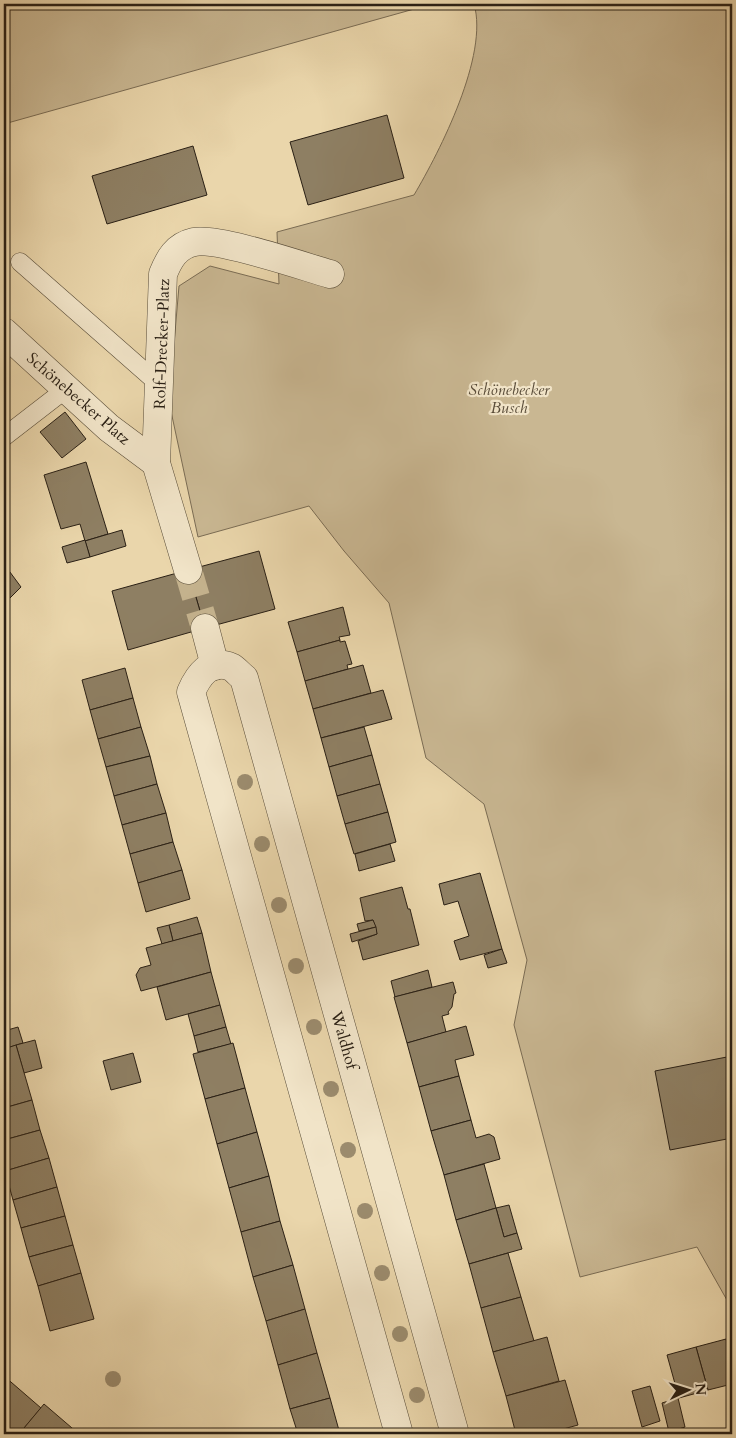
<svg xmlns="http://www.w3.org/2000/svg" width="736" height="1438" viewBox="0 0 736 1438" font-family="Cardo,serif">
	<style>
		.green { fill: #c9b792; stroke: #7a6c54 }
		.building { fill: #8e7f63; stroke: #2a2015 }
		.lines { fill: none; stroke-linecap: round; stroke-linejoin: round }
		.minor-tunnel { stroke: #c4b28d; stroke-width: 28; stroke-dasharray: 28 14; stroke-linecap: butt }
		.service-casing { stroke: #5a4e3a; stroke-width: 19 }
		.minor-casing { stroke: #5a4e3a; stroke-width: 29 }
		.service { stroke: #f1e4c8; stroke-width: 18 }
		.minor { stroke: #f1e4c8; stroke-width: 28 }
		.tree { fill: #9b8b6d }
		.labels { text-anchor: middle; stroke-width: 4.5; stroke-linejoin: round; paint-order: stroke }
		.street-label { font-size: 16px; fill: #2a2015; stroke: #f1e4c8 }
		.park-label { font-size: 16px; font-style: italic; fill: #5a4d3a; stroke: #f1e4c8 }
	</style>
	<rect width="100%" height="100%" fill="#ead6ab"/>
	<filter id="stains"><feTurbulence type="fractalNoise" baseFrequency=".004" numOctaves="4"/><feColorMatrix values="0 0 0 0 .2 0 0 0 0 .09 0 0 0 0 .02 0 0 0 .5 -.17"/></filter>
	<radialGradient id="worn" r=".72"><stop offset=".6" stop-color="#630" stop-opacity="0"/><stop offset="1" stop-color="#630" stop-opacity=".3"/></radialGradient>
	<g class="green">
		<path d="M 4,4 L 432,4 L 4,124 Z"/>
		<path d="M 474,4 L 732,4 L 732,1309 L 697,1247 L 580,1277 L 514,1025 L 527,960 L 484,804 L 426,758 L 389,603 L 344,551 L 309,506 L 198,537 L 169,402 L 179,286 L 210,266 L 279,284 L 277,232 L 414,195 C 440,151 489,55 474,4 Z"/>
	</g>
	<g class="building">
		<path d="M 387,115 L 404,178 L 308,205 L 290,142 Z"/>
		<path d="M 193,146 L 207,195 L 107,224 L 92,176 Z"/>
		<path d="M 65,412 L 86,439 L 62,458 L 40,432 Z"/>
		<path d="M 86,462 L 108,534 L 85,541 L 80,524 L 61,529 L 44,475 Z"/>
		<path d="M 122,530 L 126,546 L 90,557 L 85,541 Z"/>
		<path d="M 85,540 L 90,557 L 67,563 L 62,547 Z"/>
		<path d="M 259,551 L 275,609 L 205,628 L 188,570 Z"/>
		<path d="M 4,564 L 21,587 L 4,604 Z"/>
		<path d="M 188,570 L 205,628 L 128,650 L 112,591 Z"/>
		<path d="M 343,607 L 350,635 L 339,637 L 340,640 L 297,652 L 288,622 Z"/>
		<path d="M 340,640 L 340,642 L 345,641 L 352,664 L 347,665 L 348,669 L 305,681 L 297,652 Z"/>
		<path d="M 363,665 L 371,693 L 313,709 L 305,681 Z"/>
		<path d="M 125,668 L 133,698 L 90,710 L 82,680 Z"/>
		<path d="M 383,690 L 392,719 L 321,738 L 313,709 Z"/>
		<path d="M 133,698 L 141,727 L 98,739 L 90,710 Z"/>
		<path d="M 141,727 L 150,756 L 106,767 L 98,739 Z"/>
		<path d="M 364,727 L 372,755 L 329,767 L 321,738 Z"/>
		<path d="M 372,755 L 380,784 L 337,796 L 329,767 Z"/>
		<path d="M 150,756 L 157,784 L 114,796 L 106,767 Z"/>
		<path d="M 157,784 L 166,813 L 122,825 L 114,796 Z"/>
		<path d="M 380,784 L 388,812 L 345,824 L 337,796 Z"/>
		<path d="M 388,812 L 396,842 L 354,854 L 345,824 Z"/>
		<path d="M 166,813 L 173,842 L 130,854 L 122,825 Z"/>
		<path d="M 173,842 L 182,870 L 138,883 L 130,854 Z"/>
		<path d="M 390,844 L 395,861 L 359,871 L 355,854 Z"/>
		<path d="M 182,870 L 190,899 L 146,912 L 138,883 Z"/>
		<path d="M 480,873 L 502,949 L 460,960 L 454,941 L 469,936 L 458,901 L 444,905 L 439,884 Z"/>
		<path d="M 402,887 L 408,909 L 410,909 L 419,945 L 363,960 L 358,941 L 377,934 L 373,920 L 365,921 L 360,898 Z"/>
		<path d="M 197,917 L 202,933 L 173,941 L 169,925 Z"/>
		<path d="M 373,920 L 376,927 L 359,931 L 357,924 Z"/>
		<path d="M 169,925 L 173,941 L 162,944 L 157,928 Z"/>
		<path d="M 376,927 L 377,934 L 352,942 L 350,934 Z"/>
		<path d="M 202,933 L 211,972 L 141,991 L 136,975 L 140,968 L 151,965 L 146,948 Z"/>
		<path d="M 502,949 L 507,963 L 488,968 L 484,955 Z"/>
		<path d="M 428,970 L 432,987 L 395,997 L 391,981 Z"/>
		<path d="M 211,972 L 220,1005 L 166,1020 L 157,987 Z"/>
		<path d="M 453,982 L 456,993 L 454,994 L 452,1007 L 448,1012 L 449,1014 L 442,1016 L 446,1032 L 407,1043 L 394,997 Z"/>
		<path d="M 220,1005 L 226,1027 L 194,1036 L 188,1014 Z"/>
		<path d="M 466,1026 L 474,1055 L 455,1060 L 459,1076 L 419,1087 L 407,1043 Z"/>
		<path d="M 18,1027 L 23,1043 L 4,1049 L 4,1031 Z"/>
		<path d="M 226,1027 L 231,1044 L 198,1052 L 194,1036 Z"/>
		<path d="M 35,1040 L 42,1068 L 24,1073 L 16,1045 Z"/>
		<path d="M 233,1043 L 245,1088 L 205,1099 L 193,1054 Z"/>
		<path d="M 16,1045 L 32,1100 L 4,1108 L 4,1049 Z"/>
		<path d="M 133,1053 L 141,1082 L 111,1090 L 103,1061 Z"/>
		<path d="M 732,1056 L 732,1138 L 670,1150 L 655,1071 Z"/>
		<path d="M 459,1076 L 471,1120 L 431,1131 L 419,1087 Z"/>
		<path d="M 245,1088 L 257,1132 L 217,1144 L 205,1099 Z"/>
		<path d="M 32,1100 L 40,1130 L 4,1140 L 4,1108 Z"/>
		<path d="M 471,1120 L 476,1138 L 489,1134 L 494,1137 L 500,1159 L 444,1175 L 431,1131 Z"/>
		<path d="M 40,1130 L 49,1158 L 5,1171 L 4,1140 Z"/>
		<path d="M 257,1132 L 269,1176 L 229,1188 L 217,1144 Z"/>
		<path d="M 49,1158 L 57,1187 L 13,1200 L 5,1171 Z"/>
		<path d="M 484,1164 L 496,1208 L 456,1220 L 444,1175 Z"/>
		<path d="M 269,1176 L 280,1221 L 241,1232 L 229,1188 Z"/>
		<path d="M 57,1187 L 65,1216 L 21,1228 L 13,1200 Z"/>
		<path d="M 509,1205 L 517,1233 L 504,1237 L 496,1208 Z"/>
		<path d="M 496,1208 L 504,1237 L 517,1233 L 522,1249 L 469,1264 L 456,1220 Z"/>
		<path d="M 65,1216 L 73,1245 L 29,1257 L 21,1228 Z"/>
		<path d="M 280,1221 L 293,1265 L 253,1277 L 241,1232 Z"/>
		<path d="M 73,1245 L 81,1273 L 38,1286 L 29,1257 Z"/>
		<path d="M 508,1253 L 521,1297 L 481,1308 L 469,1264 Z"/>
		<path d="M 293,1265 L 305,1309 L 266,1321 L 253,1277 Z"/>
		<path d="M 81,1273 L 94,1319 L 50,1331 L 38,1286 Z"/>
		<path d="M 521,1297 L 534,1341 L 493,1352 L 481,1308 Z"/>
		<path d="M 305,1309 L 317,1353 L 278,1365 L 266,1321 Z"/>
		<path d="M 547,1337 L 559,1381 L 506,1396 L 493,1352 Z"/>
		<path d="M 726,1339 L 732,1364 L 732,1384 L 708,1390 L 696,1347 Z"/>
		<path d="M 732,1341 L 732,1364 L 727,1343 Z"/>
		<path d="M 696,1347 L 708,1390 L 679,1398 L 667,1355 Z"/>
		<path d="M 317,1353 L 330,1398 L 290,1409 L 278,1365 Z"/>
		<path d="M 4,1376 L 41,1408 L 19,1434 L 4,1434 Z"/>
		<path d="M 565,1380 L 578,1425 L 545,1434 L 516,1434 L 506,1396 Z"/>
		<path d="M 650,1386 L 660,1421 L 642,1427 L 632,1391 Z"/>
		<path d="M 330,1398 L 340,1434 L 298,1434 L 290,1409 Z"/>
		<path d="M 678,1398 L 685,1427 L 669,1432 L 662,1403 Z"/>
		<path d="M 44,1404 L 79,1434 L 19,1434 Z"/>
	</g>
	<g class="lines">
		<path class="minor-tunnel" d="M 188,570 L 205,628"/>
		<defs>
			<g id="service">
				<path d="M 20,262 L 160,385"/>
				<path d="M 4,437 L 66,389"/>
			</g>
			<g id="minor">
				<path d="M 4,332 L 109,428 L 156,463"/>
				<path d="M 188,570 L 156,463 L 163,274 C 169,259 176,246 194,242 C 218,237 302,266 330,274"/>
				<path d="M 205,628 L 215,666"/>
				<path d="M 399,1434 L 191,692 C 198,676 210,658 231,667 C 235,669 240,675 244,678 L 455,1434"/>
			</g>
		</defs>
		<use href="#service" class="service-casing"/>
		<use href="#minor" class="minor-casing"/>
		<use href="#service" class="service"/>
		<use href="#minor" class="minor"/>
	</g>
	<g class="tree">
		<circle cx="245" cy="782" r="8"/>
		<circle cx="262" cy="844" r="8"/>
		<circle cx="279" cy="905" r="8"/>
		<circle cx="296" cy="966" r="8"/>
		<circle cx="314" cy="1027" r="8"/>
		<circle cx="331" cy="1089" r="8"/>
		<circle cx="348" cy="1150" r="8"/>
		<circle cx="365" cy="1211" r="8"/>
		<circle cx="382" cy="1273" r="8"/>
		<circle cx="400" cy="1334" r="8"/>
		<circle cx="113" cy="1379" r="8"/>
		<circle cx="417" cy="1395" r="8"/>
	</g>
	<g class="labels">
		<g class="street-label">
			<text transform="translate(161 344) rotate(-88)" y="6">Rolf-Drecker-Platz</text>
			<text transform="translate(79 398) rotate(41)" y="6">Schönebecker Platz</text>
			<text transform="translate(345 1040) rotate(74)" y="6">Waldhof</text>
		</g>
		<g class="park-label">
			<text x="509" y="395">Schönebecker<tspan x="509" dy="18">Busch</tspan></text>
		</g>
	</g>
	<rect width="736" height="1438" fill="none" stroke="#ead6ab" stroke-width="20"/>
	<rect x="5" y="5" width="726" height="1428" fill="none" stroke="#2a2015" stroke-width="2.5"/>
	<rect x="10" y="10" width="716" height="1418" fill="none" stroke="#2a2015"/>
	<g transform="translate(688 1390) rotate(86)" stroke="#f1e4c8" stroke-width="4" paint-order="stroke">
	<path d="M0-4L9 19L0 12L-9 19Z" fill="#2a2015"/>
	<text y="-8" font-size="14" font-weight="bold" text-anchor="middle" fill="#2a2015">N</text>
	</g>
	<rect width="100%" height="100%" filter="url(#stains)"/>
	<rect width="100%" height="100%" fill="url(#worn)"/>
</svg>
